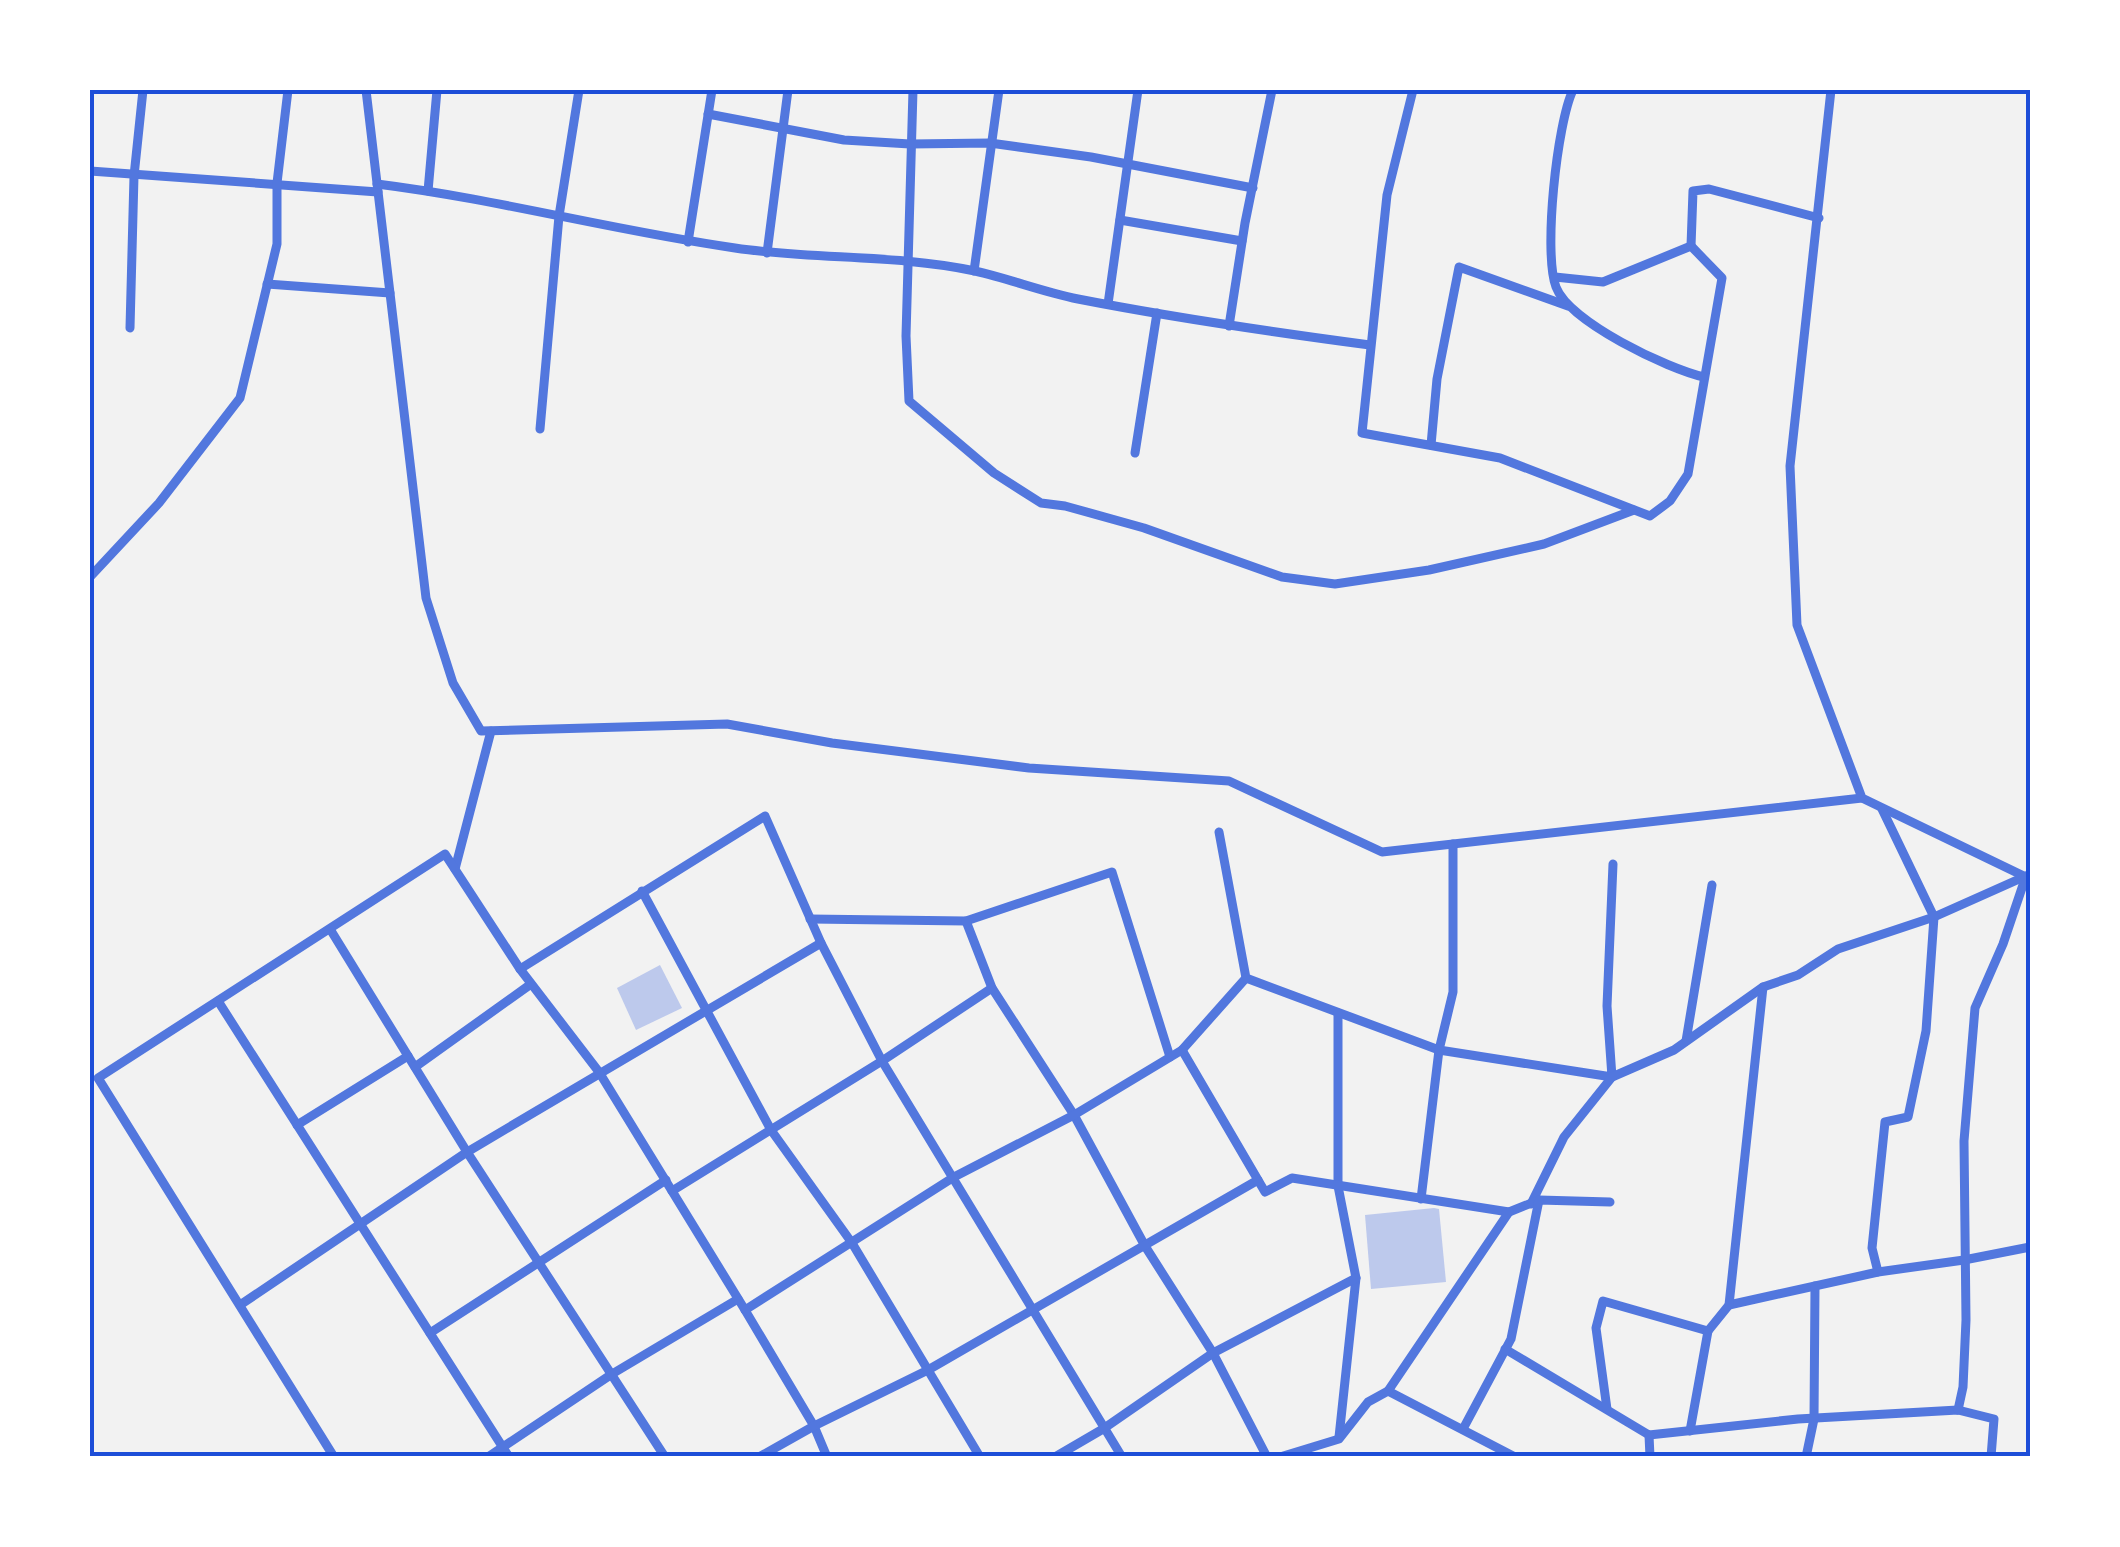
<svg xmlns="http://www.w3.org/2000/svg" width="2120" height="1547" viewBox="0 0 2120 1547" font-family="Ubuntu,sans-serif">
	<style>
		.building { fill: #bdc9ec }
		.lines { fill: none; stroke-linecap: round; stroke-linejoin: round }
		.minor { stroke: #5277de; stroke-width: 9 }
		.neatline { fill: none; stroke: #1d4ed8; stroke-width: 4 }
	</style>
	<rect width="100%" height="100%" fill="#f2f2f2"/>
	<g class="building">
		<path d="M 660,965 L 682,1008 L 636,1030 L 617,988 Z"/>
		<path d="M 1434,1208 L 1439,1209 L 1446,1282 L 1371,1289 L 1365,1215 Z"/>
	</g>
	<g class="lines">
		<g class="minor">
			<path d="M 366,90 L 426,598 L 453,683 L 481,731 L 727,724 L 832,743 L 1029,768 L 1229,781 L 1382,852 L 1862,798"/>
			<path d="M 913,90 L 906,336 L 909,401 L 994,473 L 1041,503 L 1065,506 L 1144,528 L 1282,577 L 1335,584 L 1429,570 L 1544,544 L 1634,510"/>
			<path d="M 1413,90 L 1387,195 L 1362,433 L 1500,458 L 1650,516 L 1670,501 L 1688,474 L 1722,278 L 1691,246 L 1603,282 L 1555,277"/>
			<path d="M 1573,90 C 1557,123 1543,253 1556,287 C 1569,322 1668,369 1704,377"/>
			<path d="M 1831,90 L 1790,466 L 1797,625 L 1862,798 L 2030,879"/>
			<path d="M 708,114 L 844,140 L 910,144 L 990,143 L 1091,157 L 1253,188"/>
			<path d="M 90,171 L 378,192"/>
			<path d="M 377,184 C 497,199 615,231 735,248 C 815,260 895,254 975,271 C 1010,279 1043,292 1078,299 C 1175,318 1272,332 1370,345"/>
			<path d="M 428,191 L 437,90"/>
			<path d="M 1120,220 L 1242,241"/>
			<path d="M 688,242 L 712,90"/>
			<path d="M 1691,246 L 1693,191 L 1709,189 L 1819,218"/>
			<path d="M 767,253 L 788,90"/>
			<path d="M 974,271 L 999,90"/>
			<path d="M 267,284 L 390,293"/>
			<path d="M 1108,304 L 1138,90"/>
			<path d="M 1229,326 L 1245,223 L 1272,90"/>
			<path d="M 130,328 L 134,176 L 143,90"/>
			<path d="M 540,429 L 559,216 L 579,90"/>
			<path d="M 1431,445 L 1437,379 L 1459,267 L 1568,306"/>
			<path d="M 1135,453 L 1157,313"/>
			<path d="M 90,577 L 159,503 L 240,398 L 277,244 L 277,183 L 288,90"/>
			<path d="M 1219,832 L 1246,978 L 1439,1050 L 1612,1077 L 1607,1006 L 1613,864"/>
			<path d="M 455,869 L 491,731"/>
			<path d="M 642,891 L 771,1130 L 852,1243 L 980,1457"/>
			<path d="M 810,919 L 966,921 L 1112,872 L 1170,1057"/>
			<path d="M 966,921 L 992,988 L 1074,1115 L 1145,1246 L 1213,1353 L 1267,1457"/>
			<path d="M 330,929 L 467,1152 L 665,1457"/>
			<path d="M 520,969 L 765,816 L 821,943"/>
			<path d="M 218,1001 L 509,1457"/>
			<path d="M 1338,1013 L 1338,1186 L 1356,1278 L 1339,1437"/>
			<path d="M 1686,1041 L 1712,885"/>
			<path d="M 1182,1050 L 1258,1180"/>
			<path d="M 415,1067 L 531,984"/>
			<path d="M 297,1125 L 408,1056"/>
			<path d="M 672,1191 L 882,1061 L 992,988"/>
			<path d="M 1421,1199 L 1439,1050 L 1453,992 L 1453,844"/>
			<path d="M 1531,1204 L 1564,1137 L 1612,1077 L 1674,1050 L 1763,987 L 1798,975 L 1838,949 L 1934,917 L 2026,876"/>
			<path d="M 1509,1212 L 1539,1200 L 1610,1202"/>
			<path d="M 1878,1272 L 1872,1248 L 1885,1122 L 1908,1117 L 1926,1031 L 1934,917 L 1882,809"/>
			<path d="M 240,1305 L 467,1152 L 821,943 L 882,1061 L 1122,1457"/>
			<path d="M 1729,1305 L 1878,1272 L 1964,1260 L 2030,1247"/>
			<path d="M 745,1310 L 954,1177 L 1074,1115 L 1182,1050 L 1246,978"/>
			<path d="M 430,1333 L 666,1180"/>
			<path d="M 1505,1349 L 1649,1435 L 1798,1419 L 1958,1410 L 1994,1419 L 1991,1457"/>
			<path d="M 1388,1391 L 1515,1457"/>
			<path d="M 1607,1409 L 1596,1328 L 1603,1301 L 1708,1331 L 1729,1305 L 1763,987"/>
			<path d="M 1958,1410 L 1963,1387 L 1966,1320 L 1964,1141 L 1975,1008 L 2003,944 L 2026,876"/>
			<path d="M 1463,1429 L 1511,1339 L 1539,1200"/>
			<path d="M 1690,1431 L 1708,1331"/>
			<path d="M 1649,1435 L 1650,1457"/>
			<path d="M 334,1457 L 98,1078 L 445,854 L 520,969 L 599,1072 L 745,1310 L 814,1426 L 827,1457"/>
			<path d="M 488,1457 L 612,1374 L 738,1299"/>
			<path d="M 759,1457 L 814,1426 L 928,1370 L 1258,1180 L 1265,1192 L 1292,1178 L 1509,1212 L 1388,1391 L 1368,1402 L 1339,1439 L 1280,1457"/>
			<path d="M 1055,1457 L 1103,1429 L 1213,1353 L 1356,1278"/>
			<path d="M 1806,1457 L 1814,1419 L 1815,1286"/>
		</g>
	</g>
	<rect width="2120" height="1547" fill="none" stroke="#ffffff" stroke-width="185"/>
	<rect x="92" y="92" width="1936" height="1362" class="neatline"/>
</svg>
